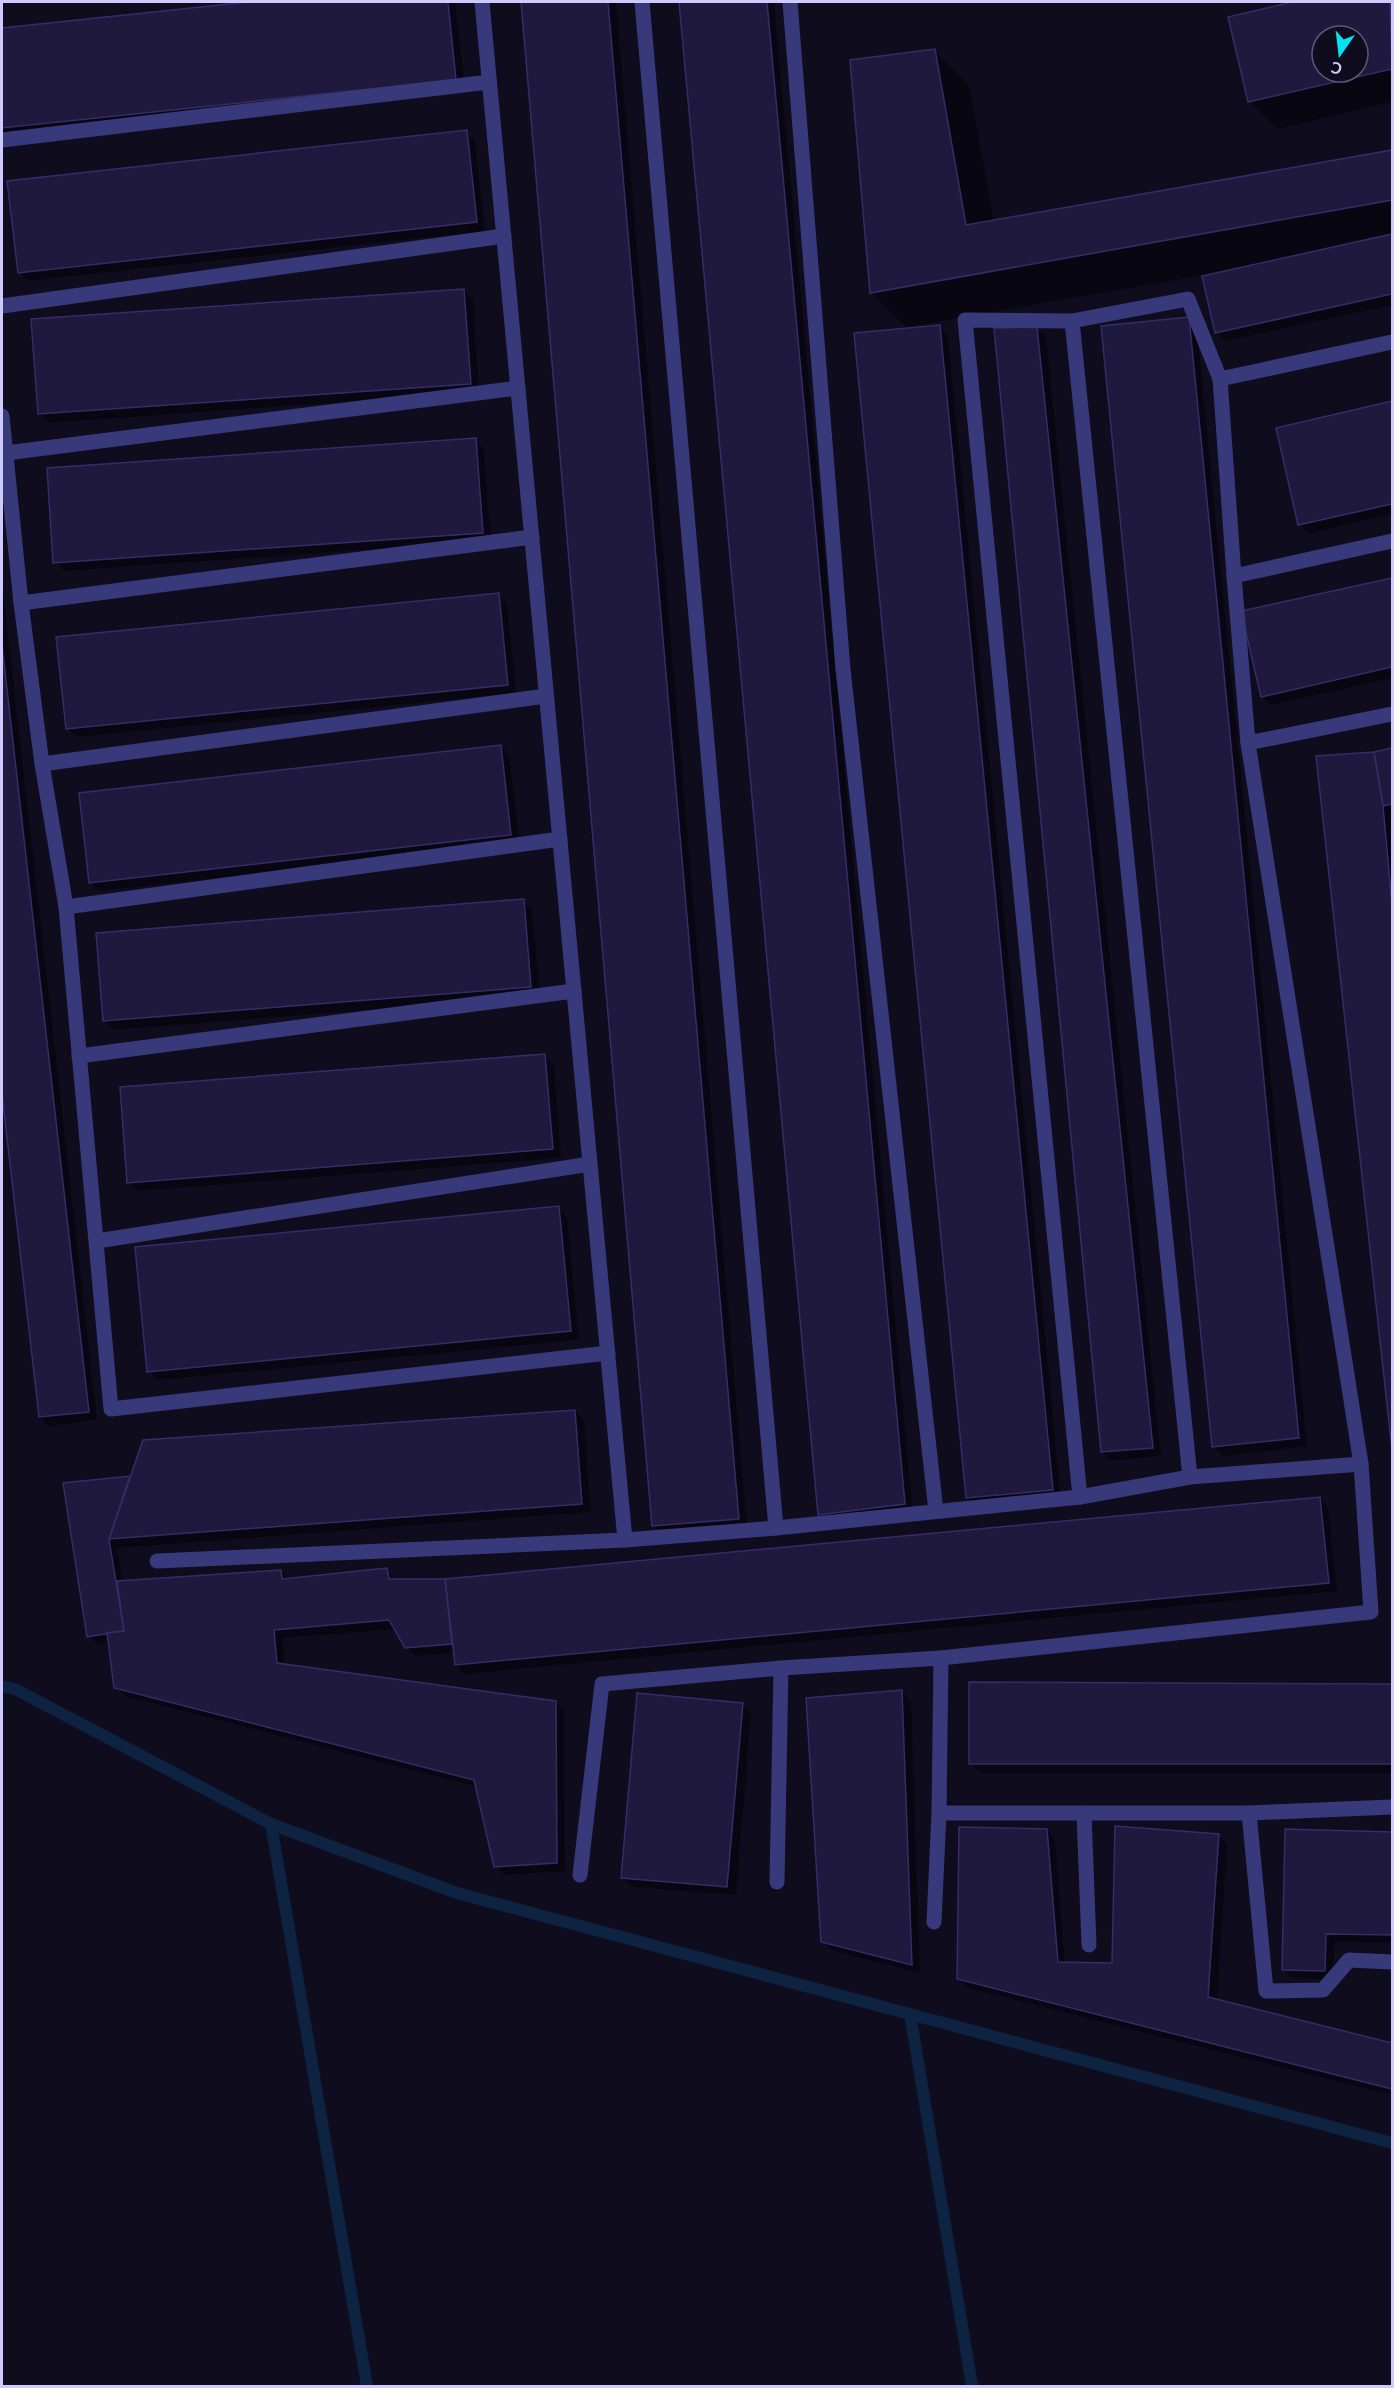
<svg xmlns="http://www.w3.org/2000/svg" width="1394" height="2388" viewBox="0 0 1394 2388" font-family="Mulish,sans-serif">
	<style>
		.shadow { fill: #0007; fill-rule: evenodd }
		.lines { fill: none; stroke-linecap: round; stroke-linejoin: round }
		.stream { stroke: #0d2341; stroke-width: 12 }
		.building { fill: #1f193e; stroke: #352c69; stroke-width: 1.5; fill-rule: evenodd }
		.service { stroke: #38397b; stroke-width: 15 }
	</style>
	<rect width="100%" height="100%" fill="#0f0c1e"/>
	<g class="shadow">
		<path d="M 263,2 L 455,2 L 465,89 L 2,134 L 2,29 Z"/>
		<path d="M 523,2 L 616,2 L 747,1527 L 663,1534 L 653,1525 Z"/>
		<path d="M 681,2 L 774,2 L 913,1513 L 829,1523 L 820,1514 Z"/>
		<path d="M 1300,2 L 1392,2 L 1392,102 L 1277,129 L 1249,101 L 1229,18 ZM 1322,36 L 1358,36 L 1358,72 L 1322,72 Z"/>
		<path d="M 934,50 L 969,85 L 994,222 L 1392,151 L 1392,305 L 1225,341 L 1216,332 L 1204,275 L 906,327 L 871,292 Z"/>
		<path d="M 466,132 L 475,141 L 485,231 L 28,281 L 19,272 Z"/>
		<path d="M 464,290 L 473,299 L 479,392 L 49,423 L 40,414 Z"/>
		<path d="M 1188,319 L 1197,328 L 1307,1446 L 1223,1456 L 1214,1447 Z"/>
		<path d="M 939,326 L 948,336 L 1061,1498 L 977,1507 L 967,1498 Z"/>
		<path d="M 1037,328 L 1046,337 L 1161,1456 L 1111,1461 L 1102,1452 Z"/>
		<path d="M 1392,403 L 1392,514 L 1309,533 L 1300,524 L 1278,429 Z"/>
		<path d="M 475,440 L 484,449 L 491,541 L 64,571 L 55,562 Z"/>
		<path d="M 1392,580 L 1392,678 L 1271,705 L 1262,696 L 1243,613 Z"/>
		<path d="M 2,581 L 97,1420 L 49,1426 L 40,1417 L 2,1080 Z"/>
		<path d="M 498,594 L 507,603 L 516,693 L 76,737 L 67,728 Z"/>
		<path d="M 500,746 L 509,755 L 520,844 L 99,891 L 90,882 Z"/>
		<path d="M 1392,749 L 1392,1437 L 1318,758 Z"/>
		<path d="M 523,901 L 532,910 L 540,996 L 114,1030 L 105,1021 Z"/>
		<path d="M 544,1056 L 554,1065 L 561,1158 L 138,1191 L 129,1182 Z"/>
		<path d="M 558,1208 L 567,1217 L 579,1340 L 158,1380 L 149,1371 Z"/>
		<path d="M 575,1411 L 584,1420 L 591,1512 L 117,1548 L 123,1582 L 281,1571 L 290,1580 L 386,1570 L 396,1581 L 445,1581 L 1319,1498 L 1328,1507 L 1337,1591 L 465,1674 L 456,1665 L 455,1653 L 416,1656 L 406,1647 L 396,1629 L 283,1638 L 285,1666 L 555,1702 L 564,1711 L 565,1871 L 505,1875 L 496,1866 L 478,1787 L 125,1696 L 116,1687 L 110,1643 L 98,1645 L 89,1636 L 65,1484 L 131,1477 Z"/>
		<path d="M 971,1684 L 1392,1685 L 1392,1773 L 980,1773 L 971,1764 Z"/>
		<path d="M 902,1692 L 911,1701 L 920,1973 L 831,1950 L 822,1941 Z"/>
		<path d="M 742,1704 L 751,1713 L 736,1895 L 632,1887 L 623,1878 Z"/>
		<path d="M 1046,1830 L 1055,1840 L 1065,1964 L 1114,1964 L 1218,1835 L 1227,1844 L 1217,2001 L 1392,2044 L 1392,2095 L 968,1988 L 958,1979 Z"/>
		<path d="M 1287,1831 L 1392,1833 L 1392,1943 L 1334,1942 L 1333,1980 L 1293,1978 L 1283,1969 Z"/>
	</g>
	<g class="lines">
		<g class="stream">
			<path d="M 2,1686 L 15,1689 L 271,1824 L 457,1893 L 1392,2143"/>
			<path d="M 271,1824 L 367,2386"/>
			<path d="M 910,2014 L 972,2386"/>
		</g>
	</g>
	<g class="building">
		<path d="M 248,2 L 448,2 L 456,80 L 2,128 L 2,28 Z"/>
		<path d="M 521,2 L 608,2 L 739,1519 L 652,1526 Z"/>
		<path d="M 679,2 L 767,2 L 905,1504 L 818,1515 Z"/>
		<path d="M 1293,2 L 1390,2 L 1392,69 L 1248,102 L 1228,17 ZM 1322,36 L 1358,36 L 1358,72 L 1322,72 Z"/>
		<path d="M 935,49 L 966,225 L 1392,150 L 1392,200 L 870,293 L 850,60 Z"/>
		<path d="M 467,130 L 477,222 L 18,273 L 7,181 Z"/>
		<path d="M 1392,234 L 1392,294 L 1215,333 L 1202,276 Z"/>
		<path d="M 464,289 L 471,384 L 38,414 L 31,319 Z"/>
		<path d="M 1189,317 L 1299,1438 L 1212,1447 L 1101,326 Z"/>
		<path d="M 940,325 L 1053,1490 L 966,1498 L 854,333 Z"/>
		<path d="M 1037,327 L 1153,1448 L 1101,1452 L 994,328 Z"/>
		<path d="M 1392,401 L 1392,504 L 1298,525 L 1276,428 Z"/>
		<path d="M 476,438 L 483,533 L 53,563 L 47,468 Z"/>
		<path d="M 1392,578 L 1392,667 L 1261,697 L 1241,611 Z"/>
		<path d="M 499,593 L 508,685 L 66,729 L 56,637 Z"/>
		<path d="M 2,645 L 89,1412 L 39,1417 L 2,1094 Z"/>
		<path d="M 501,745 L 511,835 L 89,883 L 79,793 Z"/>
		<path d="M 1392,748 L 1392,804 L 1383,806 L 1374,752 Z"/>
		<path d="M 1374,752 L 1383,806 L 1392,905 L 1392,1450 L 1316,756 Z"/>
		<path d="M 524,899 L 531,987 L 103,1021 L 96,933 Z"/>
		<path d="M 545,1054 L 553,1149 L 127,1183 L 120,1087 Z"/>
		<path d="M 559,1206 L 571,1331 L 147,1372 L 135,1247 Z"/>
		<path d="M 575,1410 L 582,1504 L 109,1539 L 143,1440 Z"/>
		<path d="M 130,1476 L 109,1539 L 124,1631 L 87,1637 L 63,1483 Z"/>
		<path d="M 1320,1497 L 1329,1583 L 455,1665 L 445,1579 Z"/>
		<path d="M 387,1568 L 389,1579 L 445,1579 L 452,1644 L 405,1648 L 389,1620 L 274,1630 L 277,1663 L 556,1701 L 557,1863 L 494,1867 L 474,1780 L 114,1688 L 107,1633 L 124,1631 L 117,1581 L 281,1570 L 282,1579 Z"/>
		<path d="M 969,1682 L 1392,1684 L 1392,1764 L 969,1764 Z"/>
		<path d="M 902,1690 L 912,1965 L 821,1942 L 806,1698 Z"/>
		<path d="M 637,1693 L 743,1703 L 727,1887 L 621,1878 Z"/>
		<path d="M 1115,1826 L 1219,1834 L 1208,1997 L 1392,2043 L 1392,2089 L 957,1979 L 959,1827 L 1047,1829 L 1058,1962 L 1112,1963 Z"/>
		<path d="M 1285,1829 L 1392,1832 L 1392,1935 L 1326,1934 L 1325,1971 L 1282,1970 Z"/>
	</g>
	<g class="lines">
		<g class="service">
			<path d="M 482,2 L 625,1540"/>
			<path d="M 642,2 L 776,1528"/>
			<path d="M 790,2 L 843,669 L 936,1511"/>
			<path d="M 2,140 L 489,82"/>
			<path d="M 2,306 L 504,236"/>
			<path d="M 1072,321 L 1190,1477"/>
			<path d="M 1220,379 L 1392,342"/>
			<path d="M 2,416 L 21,603 L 42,764 L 66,907 L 111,1409 L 608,1353"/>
			<path d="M 6,453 L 518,388"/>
			<path d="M 1234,576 L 1248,743"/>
			<path d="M 21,603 L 532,537"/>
			<path d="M 42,764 L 546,696"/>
			<path d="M 66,907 L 560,839"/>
			<path d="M 79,1056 L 574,991"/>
			<path d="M 97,1241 L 590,1164"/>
			<path d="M 1080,1497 L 965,320 L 1072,321 L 1188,299 L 1220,379 L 1234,576 L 1392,541"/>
			<path d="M 157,1561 L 625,1540 L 776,1528 L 1080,1497 L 1190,1477 L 1361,1464"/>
			<path d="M 939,1813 L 1249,1813 L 1266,1991 L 1323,1990 L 1349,1960 L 1392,1962"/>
			<path d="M 1249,1813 L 1392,1807"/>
			<path d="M 1084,1814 L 1089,1945"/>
			<path d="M 580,1875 L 602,1684 L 781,1668"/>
			<path d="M 777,1882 L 781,1668 L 941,1658"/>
			<path d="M 934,1922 L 939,1813 L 941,1658 L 1371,1612 L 1361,1464 L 1248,743 L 1392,714"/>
		</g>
	</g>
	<rect width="1394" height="2388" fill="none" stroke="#cecafe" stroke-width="6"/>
	<g transform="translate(1340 54) rotate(194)"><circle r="28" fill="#0f0c1e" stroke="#5b5878" stroke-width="1.5"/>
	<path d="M0-4.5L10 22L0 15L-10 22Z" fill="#06e1ee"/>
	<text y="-9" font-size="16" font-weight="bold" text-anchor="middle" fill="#cecafe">С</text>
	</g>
</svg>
